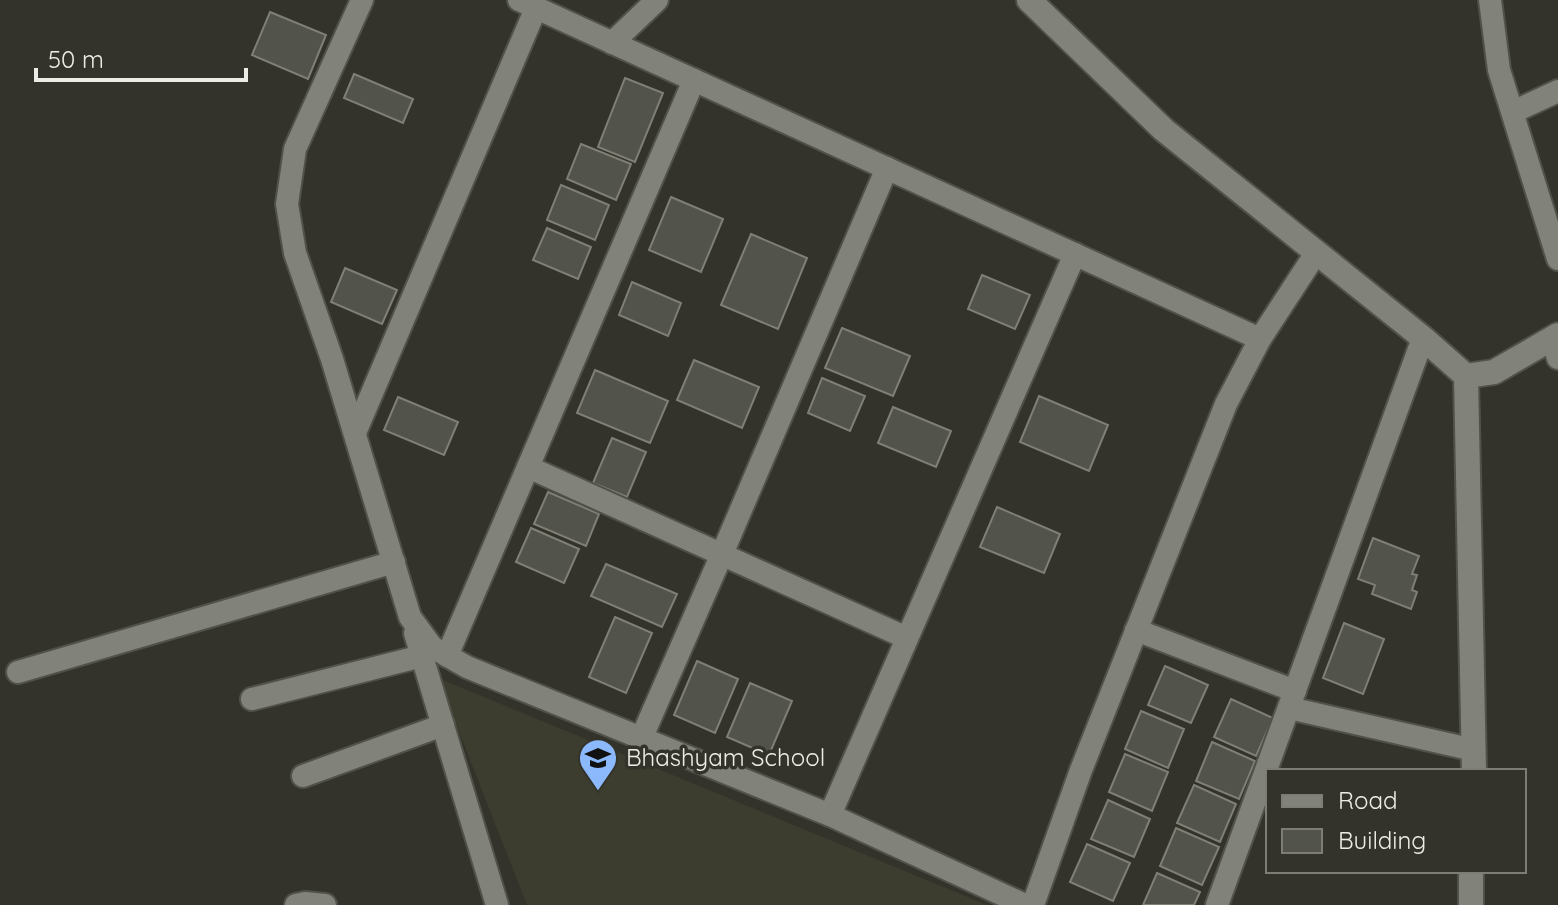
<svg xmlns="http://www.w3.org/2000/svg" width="1558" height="905" viewBox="0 0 1558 905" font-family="Quicksand,sans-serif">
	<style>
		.built { fill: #3d3d2f }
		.building { fill: #52534a; stroke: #7f7f76; stroke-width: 2 }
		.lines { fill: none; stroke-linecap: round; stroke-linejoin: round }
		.minor-casing { stroke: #51514b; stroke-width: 26 }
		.tertiary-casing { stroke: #51514b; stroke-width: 28 }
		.minor { stroke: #818279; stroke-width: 22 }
		.tertiary { stroke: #818279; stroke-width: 24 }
		.labels { text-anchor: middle; stroke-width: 7; stroke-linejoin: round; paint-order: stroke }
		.poi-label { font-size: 24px; fill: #ecece7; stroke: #33332b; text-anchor: start }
	</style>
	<rect width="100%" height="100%" fill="#33332b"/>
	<path class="built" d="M 438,678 L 987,905 L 527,905 Z"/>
	<g class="building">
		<path d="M 270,12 L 326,35 L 308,79 L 252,55 Z"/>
		<path d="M 354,74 L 413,99 L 403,123 L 344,98 Z"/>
		<path d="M 625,78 L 663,93 L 635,162 L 598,147 Z"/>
		<path d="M 581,144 L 631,164 L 616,200 L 567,179 Z"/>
		<path d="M 561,185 L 609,205 L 595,240 L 547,220 Z"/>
		<path d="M 671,197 L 723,219 L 701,272 L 649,250 Z"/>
		<path d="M 547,228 L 591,247 L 578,279 L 533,260 Z"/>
		<path d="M 751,234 L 807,258 L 778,329 L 721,305 Z"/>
		<path d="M 345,268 L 397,290 L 382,324 L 331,302 Z"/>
		<path d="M 982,275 L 1030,295 L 1015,329 L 968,309 Z"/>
		<path d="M 632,282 L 681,303 L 668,336 L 619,315 Z"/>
		<path d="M 842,328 L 910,356 L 893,396 L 825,368 Z"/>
		<path d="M 694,360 L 759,387 L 742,428 L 677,400 Z"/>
		<path d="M 595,370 L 668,401 L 650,443 L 577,413 Z"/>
		<path d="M 822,378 L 865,396 L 850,431 L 808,413 Z"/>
		<path d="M 1039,396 L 1108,425 L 1089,471 L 1020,442 Z"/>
		<path d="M 398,397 L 458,422 L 444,455 L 384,430 Z"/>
		<path d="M 893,407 L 951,431 L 936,467 L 878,443 Z"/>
		<path d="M 612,438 L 646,452 L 627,497 L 593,483 Z"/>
		<path d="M 548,492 L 599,514 L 586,546 L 534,524 Z"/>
		<path d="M 997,507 L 1060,534 L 1044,573 L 980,547 Z"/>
		<path d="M 531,528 L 579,549 L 564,583 L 516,562 Z"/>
		<path d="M 1373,538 L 1419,556 L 1412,574 L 1417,575 L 1412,590 L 1417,592 L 1411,609 L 1372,594 L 1375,585 L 1358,579 Z"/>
		<path d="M 606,564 L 677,594 L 662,627 L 591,596 Z"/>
		<path d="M 615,617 L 652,633 L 626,693 L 589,677 Z"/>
		<path d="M 1344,623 L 1384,639 L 1363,694 L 1323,678 Z"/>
		<path d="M 697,661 L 738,679 L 715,733 L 674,715 Z"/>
		<path d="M 1165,666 L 1208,685 L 1191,723 L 1148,705 Z"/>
		<path d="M 750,683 L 792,701 L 769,755 L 727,737 Z"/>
		<path d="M 1231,699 L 1273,718 L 1256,756 L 1214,737 Z"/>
		<path d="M 1141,711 L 1184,729 L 1168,768 L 1125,749 Z"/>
		<path d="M 1212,742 L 1255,761 L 1239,799 L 1196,781 Z"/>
		<path d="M 1125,754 L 1168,772 L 1152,811 L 1109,792 Z"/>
		<path d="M 1194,785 L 1236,804 L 1220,842 L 1177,823 Z"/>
		<path d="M 1108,800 L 1150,819 L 1134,857 L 1091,839 Z"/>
		<path d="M 1176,828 L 1219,847 L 1202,885 L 1160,866 Z"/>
		<path d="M 1087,844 L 1130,863 L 1113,901 L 1070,882 Z"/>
		<path d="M 1157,873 L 1200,892 L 1194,905 L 1143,905 Z"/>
	</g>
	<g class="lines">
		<defs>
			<g id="minor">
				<path d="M 362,0 L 295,149 L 287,204 L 295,253 L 332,359 L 410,617 L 432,647 L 467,667 L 830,815 L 1025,905"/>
				<path d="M 519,0 L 1260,339"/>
				<path d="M 1490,0 L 1499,70 L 1558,259"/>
				<path d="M 612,43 L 657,0"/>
				<path d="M 1513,112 L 1558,91"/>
				<path d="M 1552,338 L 1558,358"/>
				<path d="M 355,433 L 536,8"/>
				<path d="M 528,467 L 907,638"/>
				<path d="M 1136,630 L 1295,691"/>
				<path d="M 415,633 L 497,905"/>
				<path d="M 447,656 L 694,80"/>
				<path d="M 18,672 L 394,562"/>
				<path d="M 252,699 L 422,656"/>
				<path d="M 1289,708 L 1474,750"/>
				<path d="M 641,739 L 722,554 L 887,168"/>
				<path d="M 303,776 L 443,725"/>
				<path d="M 830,815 L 1075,254"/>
				<path d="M 296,905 L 305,903 L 325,905"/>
				<path d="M 1033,905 L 1081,770 L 1226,404 L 1260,339 L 1316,253"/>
				<path d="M 1217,905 L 1423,338"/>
			</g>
			<g id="tertiary">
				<path d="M 1029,0 L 1164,130 L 1423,338 L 1466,376 L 1474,771"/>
				<path d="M 1466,376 L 1494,372 L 1558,335"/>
				<path d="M 1471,905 L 1471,871"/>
			</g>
		</defs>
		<use href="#minor" class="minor-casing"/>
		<use href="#tertiary" class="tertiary-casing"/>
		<use href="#minor" class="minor"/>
		<use href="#tertiary" class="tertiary"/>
	</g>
	<defs>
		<symbol id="school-pin" viewBox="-11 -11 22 30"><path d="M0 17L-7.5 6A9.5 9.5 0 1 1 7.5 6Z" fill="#8bb9fc" stroke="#33332b"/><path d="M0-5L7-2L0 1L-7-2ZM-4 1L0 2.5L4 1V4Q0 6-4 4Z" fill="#111"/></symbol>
	</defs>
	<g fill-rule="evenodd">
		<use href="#school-pin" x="576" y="736" width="44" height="60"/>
	</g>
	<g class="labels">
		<g class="poi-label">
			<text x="626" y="766">Bhashyam School</text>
		</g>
	</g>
	<rect x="1266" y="769" width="260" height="104" fill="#33332b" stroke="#7d7d76" stroke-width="2"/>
	<rect x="1282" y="795" width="40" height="12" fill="#818279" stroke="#7d7d76" stroke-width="2"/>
	<text x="1338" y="809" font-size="24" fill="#ecece7">Road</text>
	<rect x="1282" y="829" width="40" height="24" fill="#52534a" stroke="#7d7d76" stroke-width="2"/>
	<text x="1338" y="849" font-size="24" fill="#ecece7">Building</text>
	<path d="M36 68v12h210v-12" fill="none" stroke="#ecece7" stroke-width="4"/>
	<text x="48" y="68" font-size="24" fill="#ecece7" stroke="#33332b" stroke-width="6" paint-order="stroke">50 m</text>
</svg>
